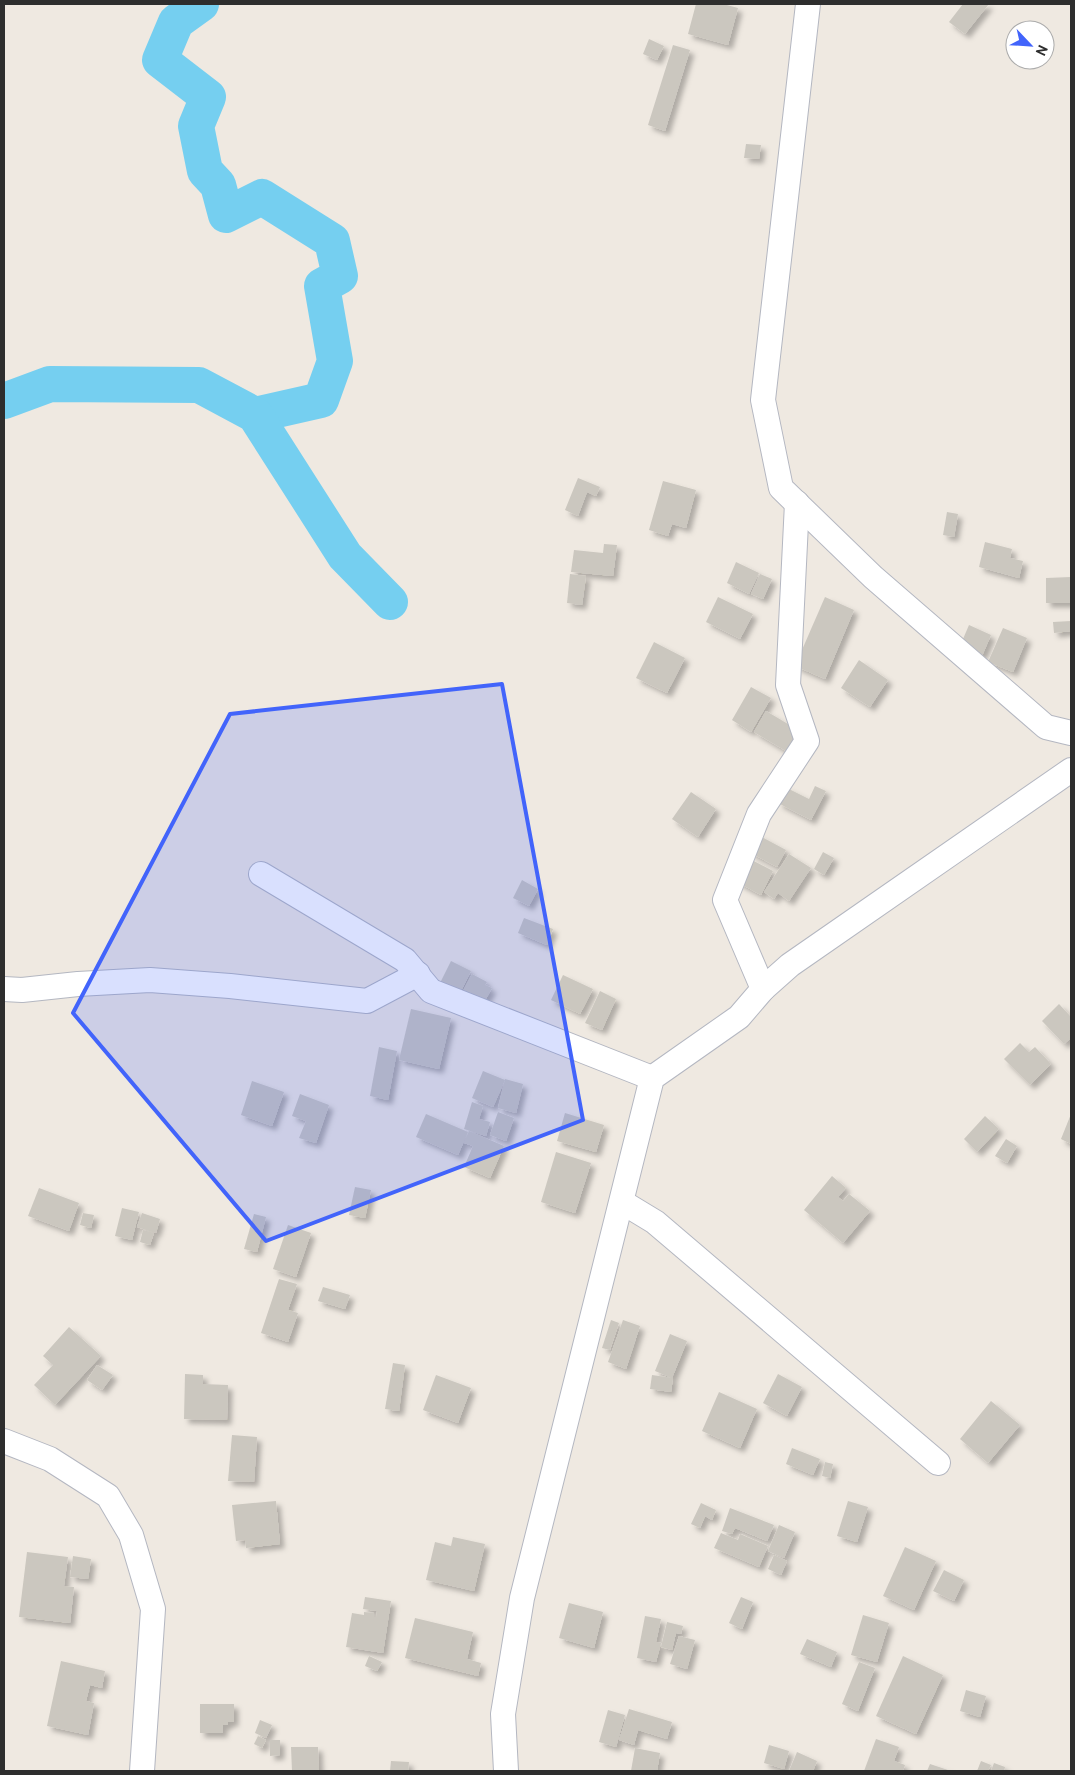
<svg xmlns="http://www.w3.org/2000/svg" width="1075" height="1775" viewBox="0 0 1075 1775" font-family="Overpass,sans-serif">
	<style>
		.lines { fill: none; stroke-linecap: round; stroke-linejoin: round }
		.river { stroke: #75cff0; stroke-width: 36 }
		.building { fill: #cbc7bf; filter: url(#shadow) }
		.minor-casing { stroke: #b4b7c1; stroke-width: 26 }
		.minor { stroke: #fff; stroke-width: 24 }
		.marked { fill: #4264fb; fill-opacity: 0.2; stroke: #4264fb; stroke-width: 4; stroke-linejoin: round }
	</style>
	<defs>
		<filter id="shadow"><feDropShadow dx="4.5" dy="4.5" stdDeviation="2.5" flood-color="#0004"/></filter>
	</defs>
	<rect width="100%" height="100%" fill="#efe9e1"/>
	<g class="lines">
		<g class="river">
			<path d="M 201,4 L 176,22 L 160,60 L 208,97 L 196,126 L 205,171 L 218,185 L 226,215 L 262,197 L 332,241 L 340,276 L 322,286 L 335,361 L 321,400 L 255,415"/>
			<path d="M 4,401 L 50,384 L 199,385 L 255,415 L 345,556 L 390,602"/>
		</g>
	</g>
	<g class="building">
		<path d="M 696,4 L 723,4 L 738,8 L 728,45 L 688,34 Z"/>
		<path d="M 963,4 L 989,4 L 965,34 L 949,22 Z"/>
		<path d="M 649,39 L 664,46 L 657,60 L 643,54 Z"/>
		<path d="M 673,45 L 690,50 L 665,131 L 648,125 Z"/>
		<path d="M 746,144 L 761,145 L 759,159 L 744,158 Z"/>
		<path d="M 578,478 L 600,487 L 596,496 L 587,492 L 578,516 L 565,510 Z"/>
		<path d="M 663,481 L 696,490 L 686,528 L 672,524 L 668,536 L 649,530 Z"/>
		<path d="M 947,512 L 958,514 L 954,537 L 943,535 Z"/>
		<path d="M 985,542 L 1012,549 L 1010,558 L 1023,561 L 1019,578 L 979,567 Z"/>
		<path d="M 604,544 L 617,545 L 613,576 L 571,572 L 574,550 L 603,553 Z"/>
		<path d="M 736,562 L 759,573 L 749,594 L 727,583 Z"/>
		<path d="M 570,574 L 586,576 L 582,605 L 567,603 Z"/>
		<path d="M 760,574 L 772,579 L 763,599 L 751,594 Z"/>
		<path d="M 1071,577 L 1071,603 L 1046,603 L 1046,578 Z"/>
		<path d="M 718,597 L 753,614 L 740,639 L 706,622 Z"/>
		<path d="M 825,597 L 854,610 L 825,679 L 795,666 Z"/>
		<path d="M 1071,621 L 1071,631 L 1054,633 L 1053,622 Z"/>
		<path d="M 969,625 L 991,635 L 982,656 L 960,646 Z"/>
		<path d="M 1003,628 L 1027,638 L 1013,672 L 988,662 Z"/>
		<path d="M 654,642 L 685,658 L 667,693 L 636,678 Z"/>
		<path d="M 859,660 L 888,680 L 870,707 L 841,688 Z"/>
		<path d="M 751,687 L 771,698 L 751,732 L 732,720 Z"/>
		<path d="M 766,711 L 798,730 L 786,751 L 754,732 Z"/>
		<path d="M 815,786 L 826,791 L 811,820 L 778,803 L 785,787 L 809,799 Z"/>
		<path d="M 691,792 L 716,809 L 698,837 L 672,819 Z"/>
		<path d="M 758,835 L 786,850 L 777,867 L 749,852 Z"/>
		<path d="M 823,852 L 834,858 L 824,875 L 814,869 Z"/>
		<path d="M 789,854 L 811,868 L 789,901 L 778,893 L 774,899 L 764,892 Z"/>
		<path d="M 750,859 L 773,871 L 761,895 L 737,882 Z"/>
		<path d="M 522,880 L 538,889 L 529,906 L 513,898 Z"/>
		<path d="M 524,918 L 553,929 L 547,945 L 518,933 Z"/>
		<path d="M 451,961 L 471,971 L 459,995 L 439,985 Z"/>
		<path d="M 472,974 L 487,982 L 485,985 L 492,988 L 482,1006 L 461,995 Z"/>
		<path d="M 563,975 L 593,989 L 580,1014 L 551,1000 Z"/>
		<path d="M 600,991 L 616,999 L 602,1030 L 585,1023 Z"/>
		<path d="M 1059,1004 L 1071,1017 L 1071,1038 L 1064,1044 L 1042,1021 Z"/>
		<path d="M 411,1009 L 451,1018 L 439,1069 L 399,1060 Z"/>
		<path d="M 1020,1043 L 1029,1052 L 1035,1047 L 1051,1064 L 1030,1085 L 1004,1059 Z"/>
		<path d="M 379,1047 L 397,1051 L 388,1100 L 370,1096 Z"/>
		<path d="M 483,1071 L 505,1080 L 493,1107 L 472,1098 Z"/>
		<path d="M 505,1079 L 523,1084 L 516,1113 L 498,1108 Z"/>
		<path d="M 252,1081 L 284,1092 L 272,1126 L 241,1115 Z"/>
		<path d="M 300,1094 L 329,1105 L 316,1143 L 299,1138 L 306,1121 L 292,1116 Z"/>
		<path d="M 472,1102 L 483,1106 L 479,1119 L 490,1122 L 486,1136 L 464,1129 Z"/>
		<path d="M 498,1112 L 514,1118 L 506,1141 L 490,1135 Z"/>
		<path d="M 565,1113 L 604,1125 L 596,1152 L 557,1141 Z"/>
		<path d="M 426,1114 L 468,1132 L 458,1155 L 416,1137 Z"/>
		<path d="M 1071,1114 L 1071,1144 L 1061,1139 Z"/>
		<path d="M 985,1116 L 999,1129 L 977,1152 L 964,1139 Z"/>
		<path d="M 469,1131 L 504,1146 L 490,1178 L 464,1167 L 473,1146 L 464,1143 Z"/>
		<path d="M 1006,1139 L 1017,1146 L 1007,1163 L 995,1156 Z"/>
		<path d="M 556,1152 L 591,1163 L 575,1213 L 541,1202 Z"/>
		<path d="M 832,1176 L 846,1188 L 838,1197 L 843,1201 L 849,1194 L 870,1211 L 843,1243 L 804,1210 Z"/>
		<path d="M 355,1187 L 371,1190 L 365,1218 L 349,1215 Z"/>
		<path d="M 39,1188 L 79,1203 L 69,1231 L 28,1216 Z"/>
		<path d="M 122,1208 L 139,1212 L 132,1240 L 115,1236 Z"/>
		<path d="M 83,1213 L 94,1215 L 91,1228 L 80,1225 Z"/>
		<path d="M 142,1213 L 160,1219 L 156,1233 L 137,1227 Z"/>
		<path d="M 254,1214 L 266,1217 L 257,1252 L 244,1249 Z"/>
		<path d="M 288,1225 L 311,1233 L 296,1277 L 273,1269 Z"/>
		<path d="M 143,1230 L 154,1233 L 150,1245 L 140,1242 Z"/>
		<path d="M 279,1279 L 297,1284 L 288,1310 L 298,1313 L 288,1342 L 261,1333 Z"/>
		<path d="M 323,1287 L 350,1295 L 345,1309 L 318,1301 Z"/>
		<path d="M 611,1320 L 619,1323 L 610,1350 L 602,1348 Z"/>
		<path d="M 623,1320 L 640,1326 L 626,1369 L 608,1362 Z"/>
		<path d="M 69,1327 L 101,1356 L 55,1405 L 34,1385 L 53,1365 L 43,1356 Z"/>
		<path d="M 670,1334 L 687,1341 L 672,1378 L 655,1371 Z"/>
		<path d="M 393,1363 L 405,1365 L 399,1411 L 385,1409 Z"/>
		<path d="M 97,1365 L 113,1375 L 102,1390 L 87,1380 Z"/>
		<path d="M 185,1374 L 203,1375 L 203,1384 L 228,1385 L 227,1420 L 184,1419 Z"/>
		<path d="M 778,1374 L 802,1387 L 787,1416 L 763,1403 Z"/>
		<path d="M 436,1375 L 471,1388 L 458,1423 L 423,1410 Z"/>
		<path d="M 652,1375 L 673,1378 L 671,1392 L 650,1389 Z"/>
		<path d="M 719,1392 L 757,1409 L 740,1448 L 702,1431 Z"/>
		<path d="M 991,1401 L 1020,1425 L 988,1463 L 960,1439 Z"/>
		<path d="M 232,1435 L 257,1437 L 254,1482 L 228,1481 Z"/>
		<path d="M 792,1448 L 820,1459 L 813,1475 L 786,1464 Z"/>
		<path d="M 825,1462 L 833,1464 L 830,1478 L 822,1476 Z"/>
		<path d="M 276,1501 L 280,1544 L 246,1548 L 245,1540 L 236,1541 L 232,1505 Z"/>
		<path d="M 848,1501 L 868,1507 L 857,1542 L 837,1536 Z"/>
		<path d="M 701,1503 L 716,1510 L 712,1520 L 705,1516 L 700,1528 L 691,1524 Z"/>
		<path d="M 730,1508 L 774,1525 L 767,1541 L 735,1528 L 732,1534 L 722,1531 Z"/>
		<path d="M 779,1525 L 795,1532 L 784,1558 L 768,1551 Z"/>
		<path d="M 721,1533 L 738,1540 L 740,1534 L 768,1546 L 759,1567 L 714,1548 Z"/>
		<path d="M 453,1537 L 485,1544 L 474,1591 L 426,1580 L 435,1542 L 451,1546 Z"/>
		<path d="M 905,1547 L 936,1561 L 914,1610 L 883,1596 Z"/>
		<path d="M 27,1552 L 68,1557 L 64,1586 L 74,1587 L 70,1623 L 19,1617 Z"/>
		<path d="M 774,1555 L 787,1561 L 781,1575 L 768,1569 Z"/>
		<path d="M 73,1556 L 91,1559 L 88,1579 L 70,1577 Z"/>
		<path d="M 944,1570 L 964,1580 L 954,1601 L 933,1591 Z"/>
		<path d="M 365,1597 L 391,1601 L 383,1653 L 346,1647 L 352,1613 L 364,1615 L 364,1612 L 374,1613 L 374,1617 L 376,1617 L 377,1611 L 363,1609 Z"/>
		<path d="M 741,1597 L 753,1602 L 742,1629 L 729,1623 Z"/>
		<path d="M 569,1603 L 603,1612 L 594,1648 L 559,1638 Z"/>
		<path d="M 863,1615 L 889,1623 L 877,1662 L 851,1655 Z"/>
		<path d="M 645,1616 L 661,1619 L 656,1642 L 661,1643 L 656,1662 L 637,1658 Z"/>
		<path d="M 415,1618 L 473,1632 L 467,1659 L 481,1663 L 478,1676 L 405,1658 Z"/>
		<path d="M 667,1622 L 683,1626 L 681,1634 L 676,1633 L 672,1650 L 661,1647 Z"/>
		<path d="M 679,1636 L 695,1640 L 687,1669 L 670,1664 Z"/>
		<path d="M 807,1639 L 837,1652 L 831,1667 L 800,1654 Z"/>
		<path d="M 369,1656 L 382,1662 L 377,1671 L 365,1666 Z"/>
		<path d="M 903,1656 L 943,1675 L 916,1734 L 876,1716 Z"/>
		<path d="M 61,1661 L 105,1671 L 102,1688 L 90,1685 L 86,1701 L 94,1703 L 88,1735 L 47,1726 Z"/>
		<path d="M 859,1662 L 875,1668 L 858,1711 L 842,1704 Z"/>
		<path d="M 966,1690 L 986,1696 L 980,1717 L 960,1711 Z"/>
		<path d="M 200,1704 L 234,1704 L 234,1722 L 228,1722 L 228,1725 L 223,1725 L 223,1733 L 200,1733 Z"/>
		<path d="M 629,1709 L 672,1722 L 667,1739 L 638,1730 L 634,1745 L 619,1740 Z"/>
		<path d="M 608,1710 L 625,1715 L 616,1747 L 599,1742 Z"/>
		<path d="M 260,1720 L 272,1725 L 266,1738 L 255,1733 Z"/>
		<path d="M 258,1736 L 266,1740 L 262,1748 L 254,1744 Z"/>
		<path d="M 876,1739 L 899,1747 L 894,1761 L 905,1765 L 903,1771 L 864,1771 Z"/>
		<path d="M 270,1740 L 280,1740 L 280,1755 L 270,1756 Z"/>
		<path d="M 769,1745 L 789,1751 L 784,1769 L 764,1763 Z"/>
		<path d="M 291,1747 L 318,1747 L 319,1771 L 292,1771 Z"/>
		<path d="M 635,1748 L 660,1753 L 657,1771 L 631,1771 Z"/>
		<path d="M 797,1752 L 817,1761 L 813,1771 L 789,1771 Z"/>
		<path d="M 391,1761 L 409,1762 L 408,1771 L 390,1771 Z"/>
		<path d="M 981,1761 L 991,1765 L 988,1771 L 977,1771 Z"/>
		<path d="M 994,1763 L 1005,1767 L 1004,1771 L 991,1771 Z"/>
		<path d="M 930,1764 L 951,1771 L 927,1771 Z"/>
	</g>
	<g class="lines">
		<defs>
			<g id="minor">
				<path d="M 808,4 L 763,400 L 781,488 L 873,577 L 1046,727 L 1071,733"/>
				<path d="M 261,874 L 405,960 L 431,991 L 652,1078"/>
				<path d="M 4,989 L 22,990 L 78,984 L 150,980 L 230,986 L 367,1001 L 418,974"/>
				<path d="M 763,989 L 725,900 L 759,814 L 807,741 L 788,685 L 797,503"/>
				<path d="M 622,1202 L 655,1222 L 938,1463"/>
				<path d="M 4,1441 L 50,1459 L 108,1496 L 131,1535 L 153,1609 L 142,1771"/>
				<path d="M 506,1771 L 503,1714 L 522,1598 L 652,1078 L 739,1017 L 763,989 L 790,965 L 1071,770"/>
			</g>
		</defs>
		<use href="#minor" class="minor-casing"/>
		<use href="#minor" class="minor"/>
	</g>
	<path class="marked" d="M 502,684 L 583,1120 L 266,1241 L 73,1013 L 230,714 Z"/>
	<rect width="1075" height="1775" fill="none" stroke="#2e2e2e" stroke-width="10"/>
	<g transform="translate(1030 45) rotate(115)"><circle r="24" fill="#ffffff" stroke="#ababab"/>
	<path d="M0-4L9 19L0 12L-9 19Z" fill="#4264fb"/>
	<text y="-8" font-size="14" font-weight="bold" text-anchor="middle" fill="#2e2e2e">N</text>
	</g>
</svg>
